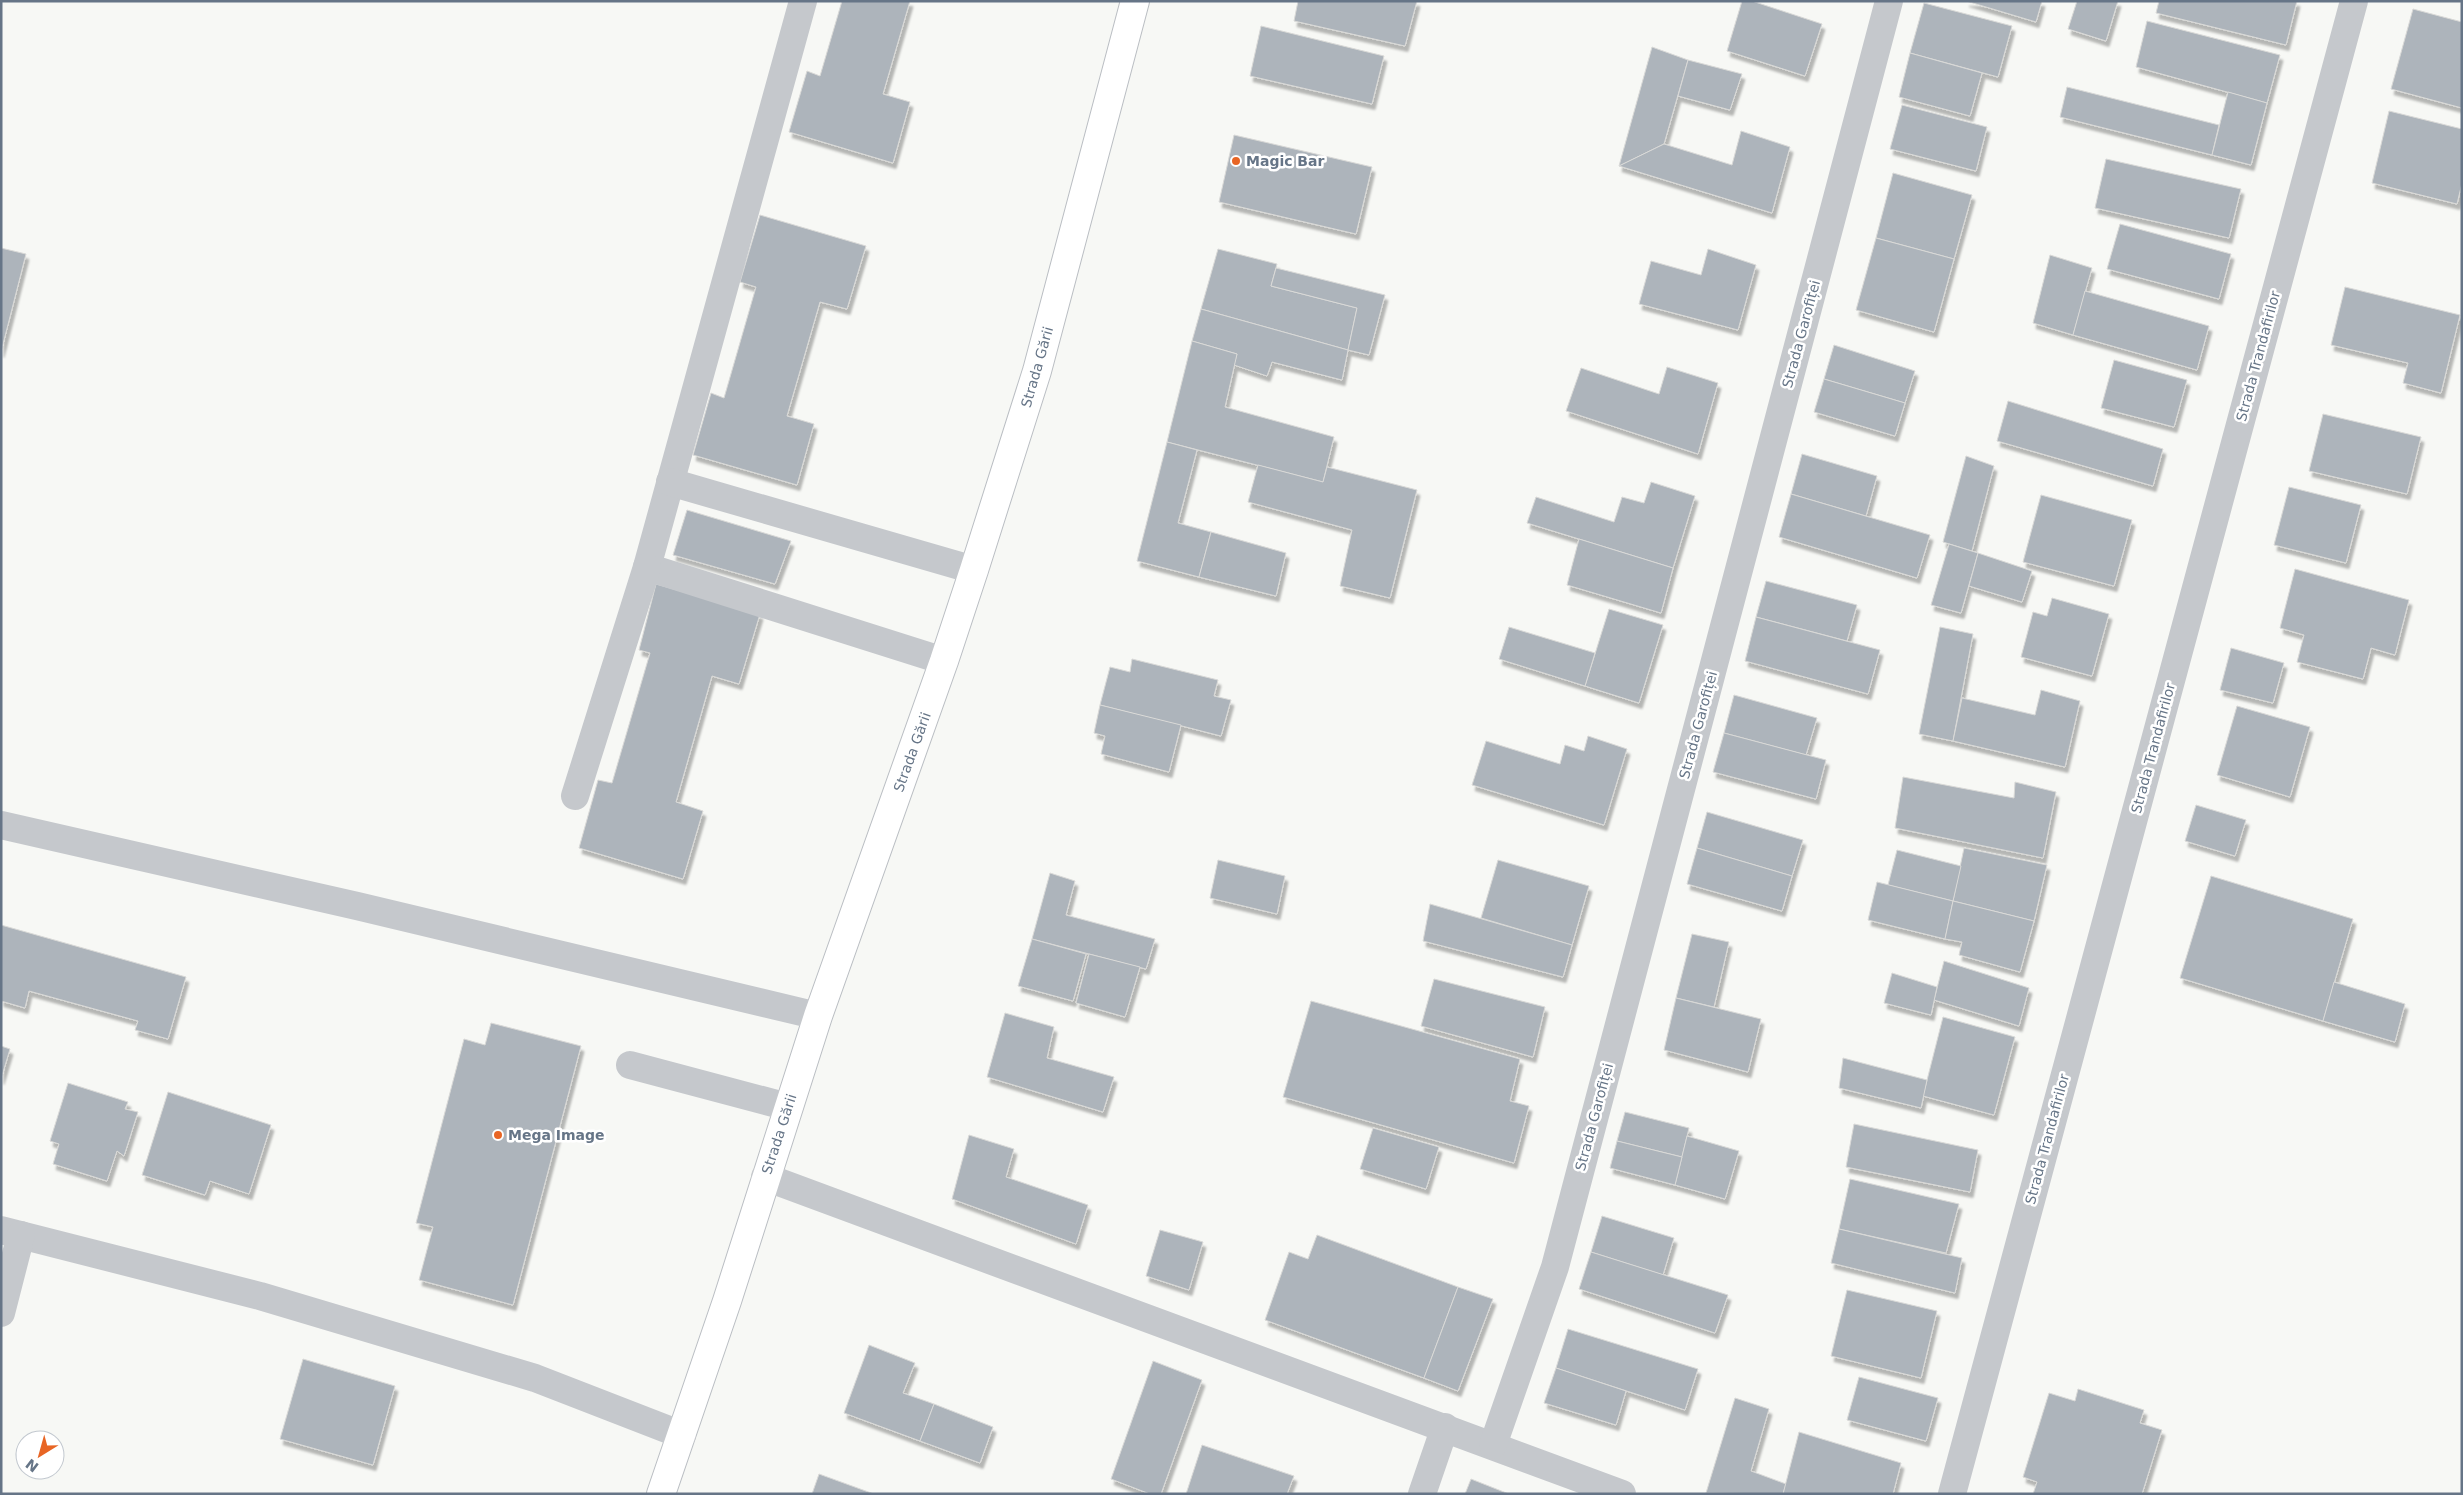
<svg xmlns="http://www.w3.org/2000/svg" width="2463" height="1495" viewBox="0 0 2463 1495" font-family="'DejaVu Sans',sans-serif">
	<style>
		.building { fill: #adb4bb; stroke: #d9d9d7; filter: url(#shadow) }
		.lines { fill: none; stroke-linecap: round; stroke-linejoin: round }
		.secondary-casing { stroke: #babec3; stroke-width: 30 }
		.minor { stroke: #c5c8cc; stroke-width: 28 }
		.secondary { stroke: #fff; stroke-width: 28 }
		.poi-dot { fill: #e86524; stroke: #fff; stroke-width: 2 }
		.labels { text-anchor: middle; stroke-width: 5; stroke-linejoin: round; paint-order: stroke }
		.poi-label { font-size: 14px; font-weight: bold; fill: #667587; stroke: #fff; text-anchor: start }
		.street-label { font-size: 14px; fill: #667587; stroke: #fff }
	</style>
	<defs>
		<filter id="shadow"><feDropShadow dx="3" dy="5.5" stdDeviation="1" flood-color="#0004"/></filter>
	</defs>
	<rect width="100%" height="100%" fill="#f7f8f5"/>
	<g class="building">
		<path d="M 842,1 L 910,1 L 883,94 L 910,102 L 893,163 L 789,132 L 807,71 L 820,76 Z"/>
		<path d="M 1298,1 L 1417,1 L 1405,46 L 1294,21 Z"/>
		<path d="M 1742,1 L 1752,1 L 1822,24 L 1805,76 L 1727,51 Z"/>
		<path d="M 1966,1 L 2042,1 L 2036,22 Z"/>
		<path d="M 2077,1 L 2118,1 L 2106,41 L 2068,29 Z"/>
		<path d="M 2159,1 L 2297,1 L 2286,45 L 2156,13 Z"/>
		<path d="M 1924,3 L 2012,26 L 1998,77 L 1910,53 Z"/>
		<path d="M 2413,9 L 2462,22 L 2462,108 L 2391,89 Z"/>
		<path d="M 2147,21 L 2280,55 L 2267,103 L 2136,67 Z"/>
		<path d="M 1261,26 L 1384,56 L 1372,104 L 1250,76 Z"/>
		<path d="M 1652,47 L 1688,60 L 1664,144 L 1619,166 Z"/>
		<path d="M 1910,53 L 1982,73 L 1970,116 L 1899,97 Z"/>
		<path d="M 1688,60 L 1742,74 L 1730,110 L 1678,96 Z"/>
		<path d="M 2067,87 L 2219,125 L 2212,155 L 2060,117 Z"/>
		<path d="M 2228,92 L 2267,103 L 2251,165 L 2212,155 Z"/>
		<path d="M 1902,105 L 1987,127 L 1976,171 L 1890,149 Z"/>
		<path d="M 2389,111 L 2462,129 L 2462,183 L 2457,204 L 2372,183 Z"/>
		<path d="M 1741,131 L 1790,147 L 1772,213 L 1619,166 L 1664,144 L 1732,165 Z"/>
		<path d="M 1234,135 L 1372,167 L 1356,234 L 1219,202 Z"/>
		<path d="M 2106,159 L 2241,189 L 2229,238 L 2095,208 Z"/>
		<path d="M 1893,173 L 1972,195 L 1954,259 L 1876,238 Z"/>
		<path d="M 760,215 L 866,246 L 847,309 L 820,302 L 787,416 L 814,424 L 797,485 L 693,455 L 711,393 L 724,398 L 756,287 L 740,282 Z"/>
		<path d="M 2120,224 L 2231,254 L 2219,299 L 2107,269 Z"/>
		<path d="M 1876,238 L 1954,259 L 1934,332 L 1856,310 Z"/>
		<path d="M 1,248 L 26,254 L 1,352 Z"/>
		<path d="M 1218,249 L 1277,264 L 1271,286 L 1357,308 L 1348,350 L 1201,309 Z"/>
		<path d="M 1708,249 L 1756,265 L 1738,330 L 1639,304 L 1651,261 L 1701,275 Z"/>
		<path d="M 2050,255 L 2092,268 L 2073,335 L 2033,323 Z"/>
		<path d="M 1276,268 L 1385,295 L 1369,355 L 1348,350 L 1357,308 L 1271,286 Z"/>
		<path d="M 2345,287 L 2460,315 L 2441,393 L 2403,383 L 2408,363 L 2331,345 Z"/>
		<path d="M 2085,291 L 2209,326 L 2197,370 L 2073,335 Z"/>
		<path d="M 1201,309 L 1348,350 L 1342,380 L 1272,362 L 1267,376 L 1234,365 L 1237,354 L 1192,341 Z"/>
		<path d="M 1192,341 L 1237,354 L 1225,407 L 1334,437 L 1323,482 L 1167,442 Z"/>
		<path d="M 1834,345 L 1915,371 L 1905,403 L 1824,379 Z"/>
		<path d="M 2114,360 L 2187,380 L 2174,427 L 2101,408 Z"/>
		<path d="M 1667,367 L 1718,383 L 1698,454 L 1566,411 L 1581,368 L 1659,394 Z"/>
		<path d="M 1824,379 L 1905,403 L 1895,436 L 1814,412 Z"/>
		<path d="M 2008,401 L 2163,449 L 2153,486 L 1997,441 Z"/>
		<path d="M 2323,414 L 2421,437 L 2407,494 L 2309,471 Z"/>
		<path d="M 1167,442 L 1197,450 L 1178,523 L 1211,532 L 1199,577 L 1137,561 Z"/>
		<path d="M 1802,454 L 1877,476 L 1866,516 L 1791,494 Z"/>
		<path d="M 1966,456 L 1994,466 L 1972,551 L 1943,542 Z"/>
		<path d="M 1258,465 L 1323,482 L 1327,467 L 1417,490 L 1390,598 L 1340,586 L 1352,530 L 1248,502 Z"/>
		<path d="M 1651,482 L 1695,496 L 1673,568 L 1527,523 L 1536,497 L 1614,522 L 1622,497 L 1644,503 Z"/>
		<path d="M 2289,487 L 2361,505 L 2346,563 L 2274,545 Z"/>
		<path d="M 1791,494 L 1930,535 L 1917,578 L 1779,537 Z"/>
		<path d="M 2041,495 L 2132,520 L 2114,586 L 2023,562 Z"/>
		<path d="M 687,510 L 791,541 L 775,584 L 673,555 Z"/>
		<path d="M 1211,532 L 1286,553 L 1276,596 L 1199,577 Z"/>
		<path d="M 1579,539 L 1673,568 L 1661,613 L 1567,585 Z"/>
		<path d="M 1949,544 L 1978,553 L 1961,613 L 1931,605 Z"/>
		<path d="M 1978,553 L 2032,571 L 2022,602 L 1969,586 Z"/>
		<path d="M 2295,569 L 2409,600 L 2395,655 L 2371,648 L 2363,679 L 2297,662 L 2304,635 L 2280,628 Z"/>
		<path d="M 1766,581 L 1857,605 L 1847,641 L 1756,617 Z"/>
		<path d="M 656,584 L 760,614 L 739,684 L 712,676 L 676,802 L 703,811 L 683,879 L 579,848 L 598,780 L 612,783 L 650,653 L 639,650 Z"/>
		<path d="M 2052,598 L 2109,614 L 2092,676 L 2021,657 L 2033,612 L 2047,616 Z"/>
		<path d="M 1609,609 L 1663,625 L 1639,703 L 1585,686 Z"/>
		<path d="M 1756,617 L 1880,650 L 1868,694 L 1745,661 Z"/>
		<path d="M 1509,627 L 1595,653 L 1585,686 L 1499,659 Z"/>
		<path d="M 1940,627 L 1973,634 L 1953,741 L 1919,734 Z"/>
		<path d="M 2231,648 L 2284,663 L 2273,703 L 2220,690 Z"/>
		<path d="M 1132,659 L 1218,680 L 1214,696 L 1231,700 L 1221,736 L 1100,705 L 1110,667 L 1130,672 Z"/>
		<path d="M 2041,690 L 2080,701 L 2065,767 L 1953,741 L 1962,698 L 2035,715 Z"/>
		<path d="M 1734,695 L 1817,718 L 1806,755 L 1724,733 Z"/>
		<path d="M 1100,705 L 1181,725 L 1169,772 L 1101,754 L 1105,736 L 1094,733 Z"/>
		<path d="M 2237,706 L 2310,727 L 2290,797 L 2217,775 Z"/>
		<path d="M 1724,733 L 1826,760 L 1816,799 L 1713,772 Z"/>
		<path d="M 1588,736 L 1627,749 L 1604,825 L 1472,785 L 1486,741 L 1560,764 L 1565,745 L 1584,751 Z"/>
		<path d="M 1903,777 L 2014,798 L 2015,782 L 2056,792 L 2043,858 L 1895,828 Z"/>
		<path d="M 2196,805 L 2246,820 L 2235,856 L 2185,841 Z"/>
		<path d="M 1707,812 L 1803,840 L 1792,876 L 1697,848 Z"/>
		<path d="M 1697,848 L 1792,876 L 1782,911 L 1687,884 Z"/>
		<path d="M 1964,848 L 2047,865 L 2034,921 L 1953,901 Z"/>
		<path d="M 1897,850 L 1961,866 L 1953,901 L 1888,885 Z"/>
		<path d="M 1218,860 L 1285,876 L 1277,914 L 1210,898 Z"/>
		<path d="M 1498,860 L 1589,886 L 1572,945 L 1481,918 Z"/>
		<path d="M 1050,873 L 1075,881 L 1066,915 L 1155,939 L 1146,969 L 1032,939 Z"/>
		<path d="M 2211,876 L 2353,919 L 2323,1021 L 2180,978 Z"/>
		<path d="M 1877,882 L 1953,901 L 1945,939 L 1868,920 Z"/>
		<path d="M 1953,901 L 2034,921 L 2020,972 L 1959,955 L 1962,942 L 1945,939 Z"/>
		<path d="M 1430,904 L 1572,945 L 1563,977 L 1423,941 Z"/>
		<path d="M 1,925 L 186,977 L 168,1039 L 135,1030 L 138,1021 L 29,991 L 25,1008 L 1,1001 Z"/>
		<path d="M 1692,934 L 1729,942 L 1714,1007 L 1676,998 Z"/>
		<path d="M 1032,939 L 1086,954 L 1073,1001 L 1018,986 Z"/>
		<path d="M 1089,954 L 1140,967 L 1125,1017 L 1076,1003 Z"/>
		<path d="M 1944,961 L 2029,988 L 2019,1026 L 1934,1000 Z"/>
		<path d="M 1892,973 L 1937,987 L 1931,1015 L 1884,1003 Z"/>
		<path d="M 1434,979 L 1545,1007 L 1533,1057 L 1421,1026 Z"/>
		<path d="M 2334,982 L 2405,1004 L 2395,1042 L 2323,1021 Z"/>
		<path d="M 1676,998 L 1761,1019 L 1748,1072 L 1664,1050 Z"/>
		<path d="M 1311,1001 L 1520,1059 L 1510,1101 L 1529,1106 L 1514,1163 L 1283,1097 Z"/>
		<path d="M 1005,1013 L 1054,1027 L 1047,1058 L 1114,1077 L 1103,1112 L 987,1077 Z"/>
		<path d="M 1943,1017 L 2015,1037 L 1994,1115 L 1923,1096 Z"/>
		<path d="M 491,1023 L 581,1046 L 513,1305 L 419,1280 L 433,1227 L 416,1223 L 464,1039 L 485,1045 Z"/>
		<path d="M 1,1046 L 10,1049 L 1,1079 Z"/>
		<path d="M 1843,1058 L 1927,1080 L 1921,1108 L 1839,1088 Z"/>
		<path d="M 68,1083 L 128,1102 L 125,1109 L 138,1112 L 124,1156 L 117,1151 L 107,1181 L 53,1164 L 59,1144 L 50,1141 Z"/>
		<path d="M 168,1092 L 271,1125 L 249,1194 L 210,1181 L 205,1195 L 142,1175 Z"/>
		<path d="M 1625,1112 L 1689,1128 L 1682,1157 L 1617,1141 Z"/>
		<path d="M 1854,1124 L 1978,1150 L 1970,1192 L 1846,1167 Z"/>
		<path d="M 1373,1128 L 1439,1147 L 1426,1189 L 1360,1169 Z"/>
		<path d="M 969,1135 L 1014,1149 L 1006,1177 L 1088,1205 L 1076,1244 L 952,1199 Z"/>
		<path d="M 1687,1136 L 1739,1151 L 1725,1199 L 1675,1185 Z"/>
		<path d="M 1617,1141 L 1682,1157 L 1675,1185 L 1610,1168 Z"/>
		<path d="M 1850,1179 L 1959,1204 L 1946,1253 L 1839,1229 Z"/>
		<path d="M 1602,1216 L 1674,1238 L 1663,1275 L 1591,1252 Z"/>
		<path d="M 1839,1229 L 1962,1258 L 1955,1293 L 1831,1263 Z"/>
		<path d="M 1160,1230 L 1203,1242 L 1189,1290 L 1146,1276 Z"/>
		<path d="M 1317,1235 L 1458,1287 L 1424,1378 L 1265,1320 L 1289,1252 L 1308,1259 Z"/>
		<path d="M 1591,1252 L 1728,1295 L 1715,1333 L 1579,1289 Z"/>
		<path d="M 1458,1287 L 1493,1299 L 1458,1391 L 1424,1378 Z"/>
		<path d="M 1847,1290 L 1937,1311 L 1921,1378 L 1831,1356 Z"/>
		<path d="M 1568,1329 L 1698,1369 L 1685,1410 L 1556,1368 Z"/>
		<path d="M 869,1345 L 915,1363 L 903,1393 L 934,1404 L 920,1441 L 844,1413 Z"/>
		<path d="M 303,1359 L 395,1386 L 373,1465 L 280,1439 Z"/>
		<path d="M 1153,1361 L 1202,1380 L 1161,1494 L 1150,1494 L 1111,1479 Z"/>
		<path d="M 1556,1368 L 1626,1391 L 1616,1425 L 1544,1403 Z"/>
		<path d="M 1859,1377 L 1938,1398 L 1926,1441 L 1847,1420 Z"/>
		<path d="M 2078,1389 L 2144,1410 L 2140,1423 L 2162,1430 L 2142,1494 L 2033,1494 L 2037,1482 L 2023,1477 L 2049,1393 L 2075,1401 Z"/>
		<path d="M 1735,1398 L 1769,1409 L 1751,1471 L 1786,1484 L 1783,1494 L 1706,1493 Z"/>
		<path d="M 934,1404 L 993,1427 L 980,1463 L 920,1441 Z"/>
		<path d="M 1799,1432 L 1901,1463 L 1893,1494 L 1783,1494 Z"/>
		<path d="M 1202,1445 L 1294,1476 L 1287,1494 L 1186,1494 Z"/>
		<path d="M 819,1474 L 874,1494 L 812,1494 Z"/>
		<path d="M 1471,1479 L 1509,1494 L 1465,1494 Z"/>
	</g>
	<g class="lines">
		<defs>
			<path id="secondary" d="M 661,1494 L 727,1301 L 818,1016 L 944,661 L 974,570 L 1037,371 L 1135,1"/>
		</defs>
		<use href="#secondary" class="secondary-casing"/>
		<g class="minor">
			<path d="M 803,1 L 647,567 L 944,661"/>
			<path d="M 670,482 L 974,570"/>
			<path d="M 575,796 L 647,567"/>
			<path d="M 1,825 L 357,906 L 818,1016"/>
			<path d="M 630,1065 L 788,1107"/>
			<path d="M 765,1177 L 1622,1494"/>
			<path d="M 1,1230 L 260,1296 L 535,1378 L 682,1435"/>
			<path d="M 1,1313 L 21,1235"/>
			<path d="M 1493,1445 L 1555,1267 L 1889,1"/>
			<path d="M 1422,1494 L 1445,1427"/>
			<path d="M 1952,1494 L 2354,1"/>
		</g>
		<use href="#secondary" class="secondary"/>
	</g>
	<g class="poi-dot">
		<circle cx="1236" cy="161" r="5"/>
		<circle cx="498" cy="1135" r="5"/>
	</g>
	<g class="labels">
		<g class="poi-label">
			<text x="1246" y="166">Magic Bar</text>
			<text x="508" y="1140">Mega Image</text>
		</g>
		<g class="street-label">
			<text transform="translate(1801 334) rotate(-75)" y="5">Strada Garofiței</text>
			<text transform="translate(2258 356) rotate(-75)" y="5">Strada Trandafirilor</text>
			<text transform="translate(1037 367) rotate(-74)" y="5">Strada Gării</text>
			<text transform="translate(1698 725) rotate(-75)" y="5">Strada Garofiței</text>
			<text transform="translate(2153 748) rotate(-75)" y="5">Strada Trandafirilor</text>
			<text transform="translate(912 752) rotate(-70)" y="5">Strada Gării</text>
			<text transform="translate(1594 1117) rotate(-75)" y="5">Strada Garofiței</text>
			<text transform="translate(779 1134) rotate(-72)" y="5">Strada Gării</text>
			<text transform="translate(2047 1139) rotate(-75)" y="5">Strada Trandafirilor</text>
		</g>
	</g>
	<rect width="2463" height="1495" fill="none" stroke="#667587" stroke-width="5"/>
	<g transform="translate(40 1455) rotate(217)"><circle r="24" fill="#ffffff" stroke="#c2c8cf"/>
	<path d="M0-4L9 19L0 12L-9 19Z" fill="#e86524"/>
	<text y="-8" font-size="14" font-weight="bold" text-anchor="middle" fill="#667587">N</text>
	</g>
</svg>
